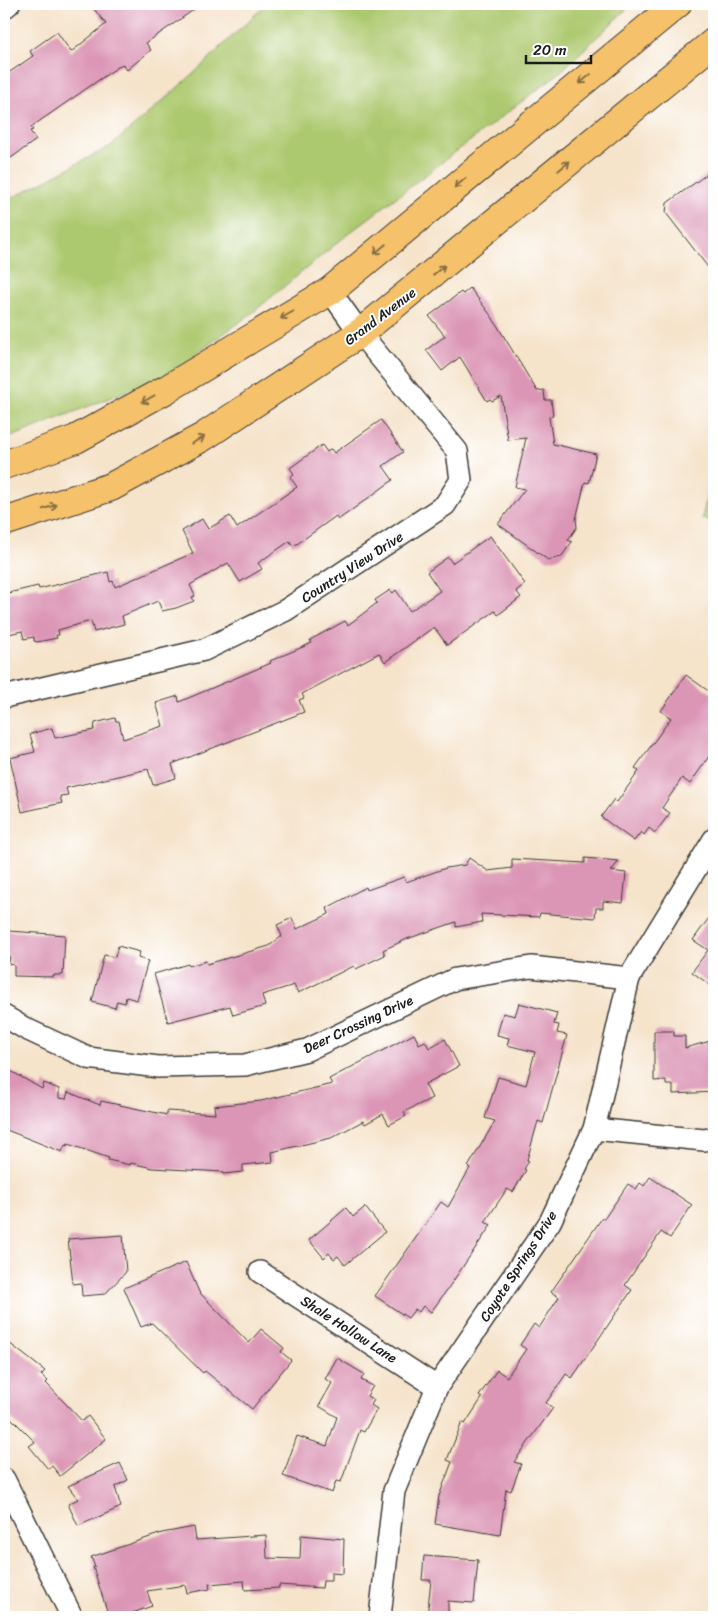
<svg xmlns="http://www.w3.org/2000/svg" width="718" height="1621" viewBox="0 0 718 1621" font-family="Sriracha,sans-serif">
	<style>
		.green { fill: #adc970; stroke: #647246 }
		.building { fill: #db96b5 }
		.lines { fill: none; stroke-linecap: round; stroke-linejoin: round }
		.street-casing { stroke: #3d3a36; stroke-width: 24 }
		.primary-casing { stroke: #3d3a36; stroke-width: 30 }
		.street { stroke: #fff; stroke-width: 21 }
		.primary { stroke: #f5c16b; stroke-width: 28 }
		.oneway { stroke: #886e44 }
		.labels { text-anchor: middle; stroke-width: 4; stroke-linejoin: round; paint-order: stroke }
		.street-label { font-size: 14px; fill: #1c1c1c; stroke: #fff }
	</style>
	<rect width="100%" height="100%" fill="#fff"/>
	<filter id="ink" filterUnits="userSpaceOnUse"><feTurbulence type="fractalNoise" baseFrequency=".02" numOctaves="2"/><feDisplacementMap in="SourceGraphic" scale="10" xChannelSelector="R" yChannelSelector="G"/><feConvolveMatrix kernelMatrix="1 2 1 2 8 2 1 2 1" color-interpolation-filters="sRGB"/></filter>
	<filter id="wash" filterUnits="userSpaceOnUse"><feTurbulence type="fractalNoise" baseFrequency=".0096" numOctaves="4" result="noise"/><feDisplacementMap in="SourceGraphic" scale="20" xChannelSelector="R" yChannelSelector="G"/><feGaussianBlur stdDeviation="1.12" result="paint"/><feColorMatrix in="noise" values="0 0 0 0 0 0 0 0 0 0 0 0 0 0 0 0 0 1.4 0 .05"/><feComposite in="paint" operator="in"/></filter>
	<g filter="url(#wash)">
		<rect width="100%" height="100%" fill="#f5e3ca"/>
		<g class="green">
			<path d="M 266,4 L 632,4 L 559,73 L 348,234 L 252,313 L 193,356 L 194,364 L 4,440 L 4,202 L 111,146 L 192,75 Z"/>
			<path d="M 714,467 L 714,523 L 702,518 Z"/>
		</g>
		<g id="blocks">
			<g class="building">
				<path d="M 90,4 L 202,4 L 146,43 L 151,50 L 127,70 L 122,64 L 31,127 L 33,130 L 30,131 L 36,140 L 4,163 L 4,76 L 33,56 L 30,51 L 57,32 L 71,52 L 106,24 Z"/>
				<path d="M 714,169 L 714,275 L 666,213 L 667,203 Z"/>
				<path d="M 470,288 L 492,317 L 537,391 L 544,390 L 545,400 L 551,400 L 553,416 L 549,417 L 553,444 L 596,454 L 589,483 L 585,482 L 576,519 L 577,527 L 568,540 L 572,542 L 561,557 L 548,560 L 498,524 L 525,489 L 515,487 L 526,438 L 508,440 L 501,396 L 492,401 L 490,399 L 487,401 L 460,357 L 442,371 L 426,350 L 445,336 L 429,316 L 461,292 L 463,294 Z"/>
				<path d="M 381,420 L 403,452 L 383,466 L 393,480 L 338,520 L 336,516 L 297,544 L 292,545 L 290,541 L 258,563 L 262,569 L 240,582 L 228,563 L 190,585 L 195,596 L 192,597 L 194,601 L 176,608 L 162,611 L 158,601 L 122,616 L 124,624 L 94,632 L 91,621 L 58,630 L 59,635 L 56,635 L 57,638 L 37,642 L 34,641 L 34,637 L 24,639 L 22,631 L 9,634 L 4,613 L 4,594 L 38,586 L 39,589 L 108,572 L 110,582 L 113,581 L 115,587 L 193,553 L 182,531 L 202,519 L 208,529 L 230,516 L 237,528 L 297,487 L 290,477 L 294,474 L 290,468 L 322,445 L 327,452 L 331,449 L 334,453 Z"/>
				<path d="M 490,536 L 525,584 L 516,591 L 521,597 L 498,615 L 495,611 L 447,645 L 434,627 L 385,662 L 379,653 L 302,694 L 304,698 L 299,700 L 304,712 L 172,764 L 176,778 L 153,785 L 148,769 L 66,788 L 68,795 L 60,796 L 62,803 L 22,812 L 10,758 L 35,752 L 30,734 L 52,728 L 55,738 L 94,730 L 95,723 L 115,718 L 116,721 L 119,721 L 123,739 L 163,726 L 156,703 L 178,696 L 179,702 L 271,663 L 270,661 L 312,643 L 310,640 L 345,621 L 348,625 L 377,603 L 375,600 L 390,590 L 393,593 L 396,590 L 410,611 L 440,591 L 427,572 L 448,557 L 452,563 Z"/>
				<path d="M 686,675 L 714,695 L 714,749 L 690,784 L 682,778 L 662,808 L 670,813 L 655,833 L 649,828 L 644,835 L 641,832 L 634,841 L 601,817 L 614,799 L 617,802 L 639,771 L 635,768 L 671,718 L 661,711 Z"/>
				<path d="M 469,858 L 488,871 L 512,868 L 512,859 L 585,863 L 585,858 L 619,861 L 611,871 L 626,873 L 623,903 L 603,901 L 603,908 L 596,908 L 595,918 L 540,913 L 539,917 L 481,914 L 482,922 L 456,927 L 456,922 L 407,939 L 383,950 L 385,955 L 356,969 L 354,966 L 298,993 L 294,985 L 262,995 L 265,1006 L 233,1015 L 230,1006 L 168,1022 L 154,974 L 188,964 L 189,966 L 206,961 L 207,964 L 269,946 L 282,936 L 277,925 L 292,918 L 297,929 L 329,914 L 327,908 L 366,887 L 367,890 L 404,877 L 406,882 L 446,868 L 465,865 Z"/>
				<path d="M 714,911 L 714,988 L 692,972 L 708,950 L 693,940 Z"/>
				<path d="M 9,931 L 65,935 L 63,975 L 54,975 L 54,977 L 14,976 L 14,965 L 9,964 L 10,957 L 4,956 L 4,932 Z"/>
				<path d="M 118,946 L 140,952 L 138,958 L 148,961 L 137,1000 L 126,997 L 125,1003 L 117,1001 L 115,1008 L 92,1002 L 104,955 L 115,957 Z"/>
				<path d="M 519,1003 L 557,1013 L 554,1024 L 559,1025 L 557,1033 L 567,1035 L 543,1123 L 538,1121 L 527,1160 L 529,1161 L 524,1169 L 526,1170 L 513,1192 L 507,1189 L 485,1222 L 491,1225 L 449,1287 L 431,1312 L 423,1306 L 419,1312 L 415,1309 L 408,1318 L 375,1296 L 441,1202 L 448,1207 L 470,1168 L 468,1167 L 495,1121 L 485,1118 L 498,1077 L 526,1085 L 535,1052 L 507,1045 L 509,1038 L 497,1035 L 503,1013 L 515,1016 Z"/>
				<path d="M 654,1031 L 674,1031 L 674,1036 L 685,1036 L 685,1048 L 714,1040 L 714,1092 L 673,1094 L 673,1085 L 666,1085 L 666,1080 L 654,1081 Z"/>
				<path d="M 414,1034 L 419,1044 L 425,1041 L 429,1048 L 445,1039 L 459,1066 L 425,1084 L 432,1098 L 404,1112 L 406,1116 L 389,1125 L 383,1114 L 365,1124 L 363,1121 L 331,1138 L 272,1152 L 273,1162 L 243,1165 L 243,1172 L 223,1174 L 223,1172 L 152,1168 L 131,1163 L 130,1165 L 108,1160 L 109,1158 L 68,1144 L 67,1146 L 65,1145 L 62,1152 L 4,1129 L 4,1067 L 42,1089 L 44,1083 L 59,1089 L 59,1098 L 66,1099 L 68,1092 L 100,1105 L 101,1101 L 167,1115 L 167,1111 L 215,1114 L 214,1106 L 261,1101 L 332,1084 L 329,1079 Z"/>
				<path d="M 650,1177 L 692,1205 L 670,1238 L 661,1232 L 625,1285 L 632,1290 L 572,1378 L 566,1374 L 546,1403 L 553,1408 L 514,1462 L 521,1464 L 511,1491 L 506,1489 L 500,1535 L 435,1524 L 439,1496 L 452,1462 L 447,1460 L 462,1422 L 465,1424 L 482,1398 L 479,1396 L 497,1370 L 507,1377 L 526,1349 L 520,1345 L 534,1324 L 539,1328 L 559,1297 L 551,1292 L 602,1218 L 604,1219 L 628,1184 L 636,1189 L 640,1183 L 644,1186 Z"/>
				<path d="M 365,1207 L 385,1232 L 345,1265 L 338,1256 L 334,1259 L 329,1253 L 324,1258 L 309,1240 L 346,1208 L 353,1217 Z"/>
				<path d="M 123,1235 L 126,1272 L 105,1294 L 82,1296 L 81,1283 L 73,1284 L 68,1239 Z"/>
				<path d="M 186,1262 L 199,1292 L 249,1343 L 261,1329 L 284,1348 L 281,1352 L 291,1360 L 252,1409 L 205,1371 L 203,1373 L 152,1323 L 141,1327 L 124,1288 Z"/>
				<path d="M 4,1339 L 45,1371 L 41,1375 L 48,1381 L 46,1383 L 82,1421 L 88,1416 L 106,1439 L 60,1476 L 52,1466 L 48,1469 L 29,1446 L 35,1442 L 4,1411 Z"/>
				<path d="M 337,1358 L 364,1374 L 361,1380 L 373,1386 L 367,1396 L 374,1400 L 371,1405 L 377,1409 L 364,1432 L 360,1430 L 341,1482 L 336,1481 L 332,1493 L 283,1476 L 297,1436 L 327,1446 L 337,1417 L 319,1406 L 332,1383 L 325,1379 Z"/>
				<path d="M 120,1463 L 128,1480 L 115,1487 L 121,1507 L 78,1526 L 68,1504 L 78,1499 L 68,1486 Z"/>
				<path d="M 194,1527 L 196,1540 L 266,1535 L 267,1558 L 300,1559 L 301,1535 L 344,1539 L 343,1574 L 331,1573 L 331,1581 L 323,1581 L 322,1588 L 279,1585 L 279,1588 L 245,1590 L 244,1581 L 209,1584 L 210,1589 L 187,1593 L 185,1585 L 147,1591 L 152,1606 L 121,1617 L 120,1613 L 109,1617 L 93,1567 L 95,1567 L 91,1557 L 162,1533 Z"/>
				<path d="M 424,1556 L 478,1560 L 474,1603 L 448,1601 L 448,1617 L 427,1617 L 431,1580 L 422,1580 Z"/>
			</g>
		</g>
	</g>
	<g filter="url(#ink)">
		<use href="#blocks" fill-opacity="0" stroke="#3d3a36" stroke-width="1"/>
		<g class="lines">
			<defs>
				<g id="street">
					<path d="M 4,8 L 9,4"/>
					<path d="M 4,697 L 204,650 L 286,610 L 445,505 L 461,480 L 457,451 L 360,333 L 330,291"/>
					<path d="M 4,1016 L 26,1029 L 88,1058 L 158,1067 L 245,1065 L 307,1050 L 455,979 L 531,967 L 629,978"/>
					<path d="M 594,1129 L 704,1140 L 714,1138"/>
					<path d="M 260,1272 L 437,1387"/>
					<path d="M 4,1479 L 72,1617"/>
					<path d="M 380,1617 L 394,1491 L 437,1387 L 550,1222 L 594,1129 L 629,978 L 714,839"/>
				</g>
				<g id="primary">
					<path d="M 4,465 L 76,439 L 167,389 L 330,291 L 677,4"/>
					<path d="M 4,522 L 111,487 L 203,437 L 360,333 L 714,42"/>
				</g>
			</defs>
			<use href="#street" class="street-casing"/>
			<use href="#primary" class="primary-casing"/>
			<use href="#street" class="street"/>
			<use href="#primary" class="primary"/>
		</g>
		<defs><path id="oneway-shaft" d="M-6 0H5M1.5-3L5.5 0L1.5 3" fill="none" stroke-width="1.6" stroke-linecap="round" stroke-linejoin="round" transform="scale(1.25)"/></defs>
		<g class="oneway">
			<use href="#oneway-shaft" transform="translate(585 79) rotate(140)"/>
			<use href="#oneway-shaft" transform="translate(564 166) rotate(-40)"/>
			<use href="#oneway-shaft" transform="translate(460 183) rotate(140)"/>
			<use href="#oneway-shaft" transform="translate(380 249) rotate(140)"/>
			<use href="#oneway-shaft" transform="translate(439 270) rotate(-40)"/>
			<use href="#oneway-shaft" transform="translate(287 315) rotate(150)"/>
			<use href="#oneway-shaft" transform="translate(148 399) rotate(151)"/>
			<use href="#oneway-shaft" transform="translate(198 440) rotate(-29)"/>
			<use href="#oneway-shaft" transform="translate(50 507) rotate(-18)"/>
		</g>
	</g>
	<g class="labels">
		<g class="street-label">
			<text transform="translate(380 316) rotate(-37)" y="5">Grand Avenue</text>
			<text transform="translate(352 567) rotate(-33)" y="5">Country View Drive</text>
			<text transform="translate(358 1024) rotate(-25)" y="5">Deer Crossing Drive</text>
			<text transform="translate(518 1266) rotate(-57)" y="5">Coyote Springs Drive</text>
			<text transform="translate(349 1329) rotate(33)" y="5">Shale Hollow Lane</text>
		</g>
	</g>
	<rect width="718" height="1621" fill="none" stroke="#fff" stroke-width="20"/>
	<path d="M526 55v8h65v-8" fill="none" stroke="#1c1c1c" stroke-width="2.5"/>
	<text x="533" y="55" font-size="15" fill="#1c1c1c" stroke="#ffffff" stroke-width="4" paint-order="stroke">20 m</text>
</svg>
